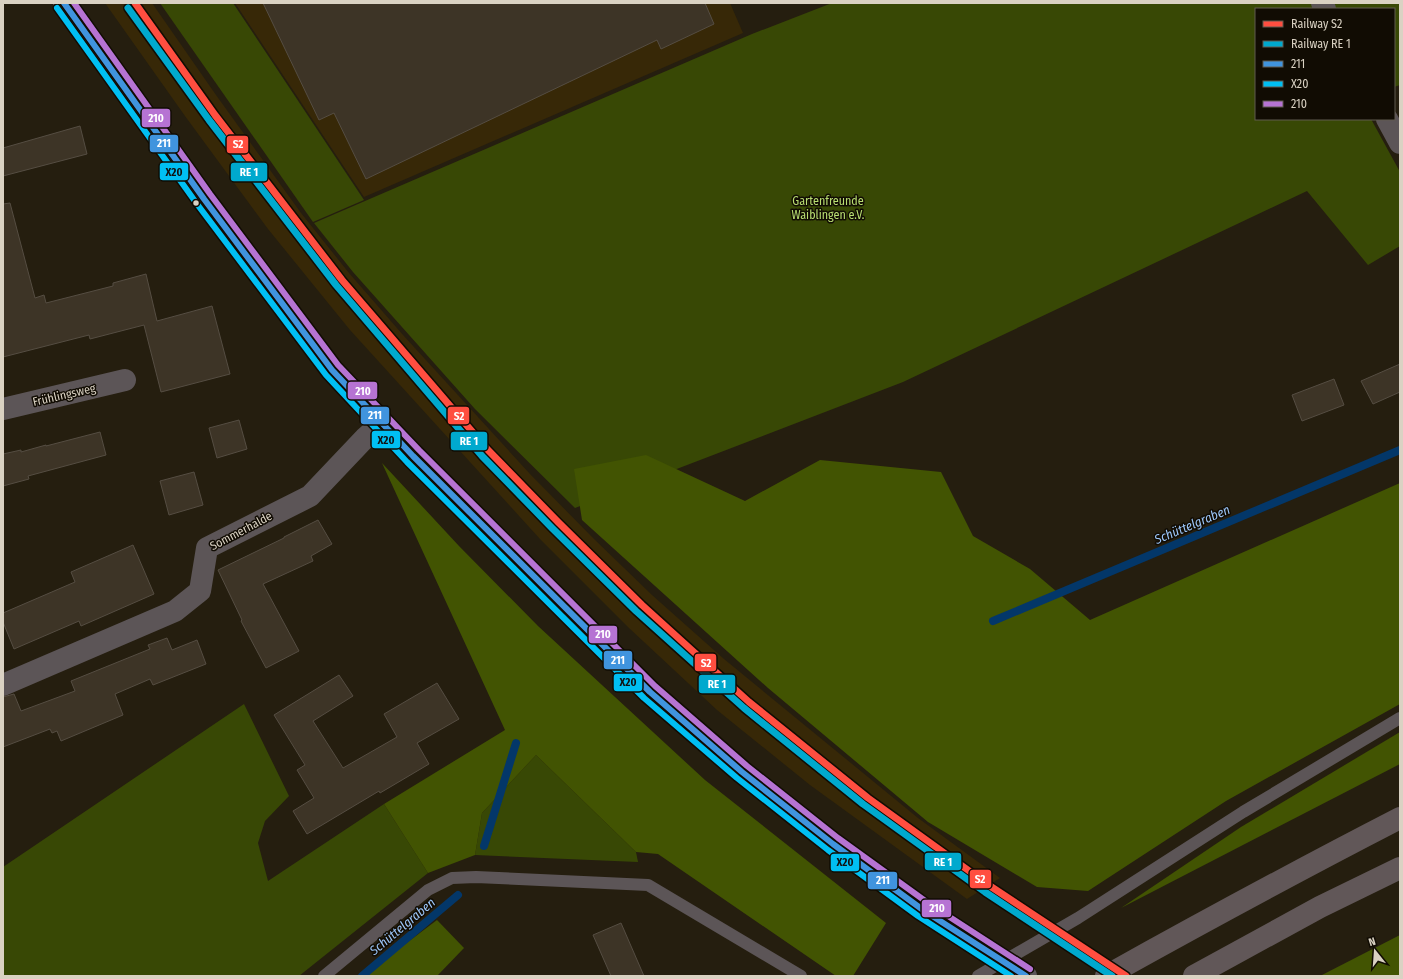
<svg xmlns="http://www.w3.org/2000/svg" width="1403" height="979" viewBox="0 0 1403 979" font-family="'Fira Sans Condensed',sans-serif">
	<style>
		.built { fill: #372807 }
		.green { fill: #384805 }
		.forest { fill: #425402 }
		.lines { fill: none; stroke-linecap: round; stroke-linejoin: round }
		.stream { stroke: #033769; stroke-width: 8 }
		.building { fill: #3d3426; stroke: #554d42 }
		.service { stroke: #5c5557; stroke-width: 12 }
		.minor { stroke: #5c5557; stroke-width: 22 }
		.tertiary { stroke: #5c5557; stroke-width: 22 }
		.trunk { stroke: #615758; stroke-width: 22 }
		.tertiary-bridge { stroke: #5c5557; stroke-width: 22 }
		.bus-1-casing { stroke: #110c03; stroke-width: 9 }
		.bus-2-casing { stroke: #110c03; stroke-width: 9 }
		.bus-3-casing { stroke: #110c03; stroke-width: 9 }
		.bus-1 { stroke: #4094de; stroke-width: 6 }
		.bus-2 { stroke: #00bff3; stroke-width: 6 }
		.bus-3 { stroke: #b673d3; stroke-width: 6 }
		.rail-1-casing { stroke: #110c03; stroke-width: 10 }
		.rail-2-casing { stroke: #110c03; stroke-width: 10 }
		.rail-1 { stroke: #ff4e40; stroke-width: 7 }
		.rail-2 { stroke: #00a9ce; stroke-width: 7 }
		.bus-dot { fill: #dad2c3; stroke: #110c03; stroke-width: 1.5 }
		.labels { text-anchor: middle; stroke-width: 3; stroke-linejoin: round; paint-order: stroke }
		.park-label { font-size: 12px; fill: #b8dd71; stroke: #110c03 }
		.street-label { font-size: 12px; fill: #dad2c3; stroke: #110c03 }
		.water-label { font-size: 13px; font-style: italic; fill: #9cc6f9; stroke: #110c03 }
		.line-badge { stroke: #110c03; stroke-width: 1.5 }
		.badge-label { font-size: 11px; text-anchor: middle; font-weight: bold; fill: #fff }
		.pale-badge-label { font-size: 11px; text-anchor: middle; font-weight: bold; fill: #111 }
	</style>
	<rect width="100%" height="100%" fill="#251e0f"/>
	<g class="built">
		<path d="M 105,3 L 152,3 L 216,95 L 301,213 L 349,273 L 403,335 L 530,474 L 594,539 L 652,595 L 724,659 L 918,818 L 1000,878 L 967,899 L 810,785 L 717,710 L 629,628 L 540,539 L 350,330 L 268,229 L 185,116 Z"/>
		<path d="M 235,3 L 730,3 L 743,33 L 364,197 Z"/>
	</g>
	<g class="green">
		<path d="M 160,3 L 233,3 L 364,200 L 313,222 Z"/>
		<path d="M 832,3 L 1400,3 L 1400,85 L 1394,87 L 1394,9 L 1256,9 L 1256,119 L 1371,119 L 1400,172 L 1400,246 L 1368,265 L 1307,191 L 903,382 L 575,508 L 475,409 L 353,272 L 314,223 L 752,34 Z"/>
		<path d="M 244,704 L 289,796 L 265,821 L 258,843 L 268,881 L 384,804 L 428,873 L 299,976 L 3,976 L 3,867 Z"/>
		<path d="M 536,755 L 636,852 L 638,862 L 475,855 L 482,813 Z"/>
	</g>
	<g class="forest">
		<path d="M 646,455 L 745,501 L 820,460 L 941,472 L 973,536 L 1030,569 L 1090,620 L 1400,483 L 1400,704 L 1226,801 L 1088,891 L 1037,887 L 928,822 L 768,688 L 582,520 L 574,469 Z"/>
		<path d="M 382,463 L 459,546 L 538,626 L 705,780 L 886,923 L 853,976 L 836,976 L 658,854 L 636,852 L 536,755 L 482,813 L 475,855 L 428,873 L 384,804 L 505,730 Z"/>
		<path d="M 1400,732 L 1400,764 L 1121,908 L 1241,827 Z"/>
		<path d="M 437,920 L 464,948 L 437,976 L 363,976 Z"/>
		<path d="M 1400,935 L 1400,976 L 1320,976 Z"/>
	</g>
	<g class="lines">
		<g class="stream">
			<path d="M 993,621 L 1400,450"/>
			<path d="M 484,846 L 516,743"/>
			<path d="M 362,976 L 458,895"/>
		</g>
	</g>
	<g class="building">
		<path d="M 263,3 L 705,3 L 714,24 L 661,49 L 657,40 L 366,179 L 334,113 L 319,120 Z"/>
		<path d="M 80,126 L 87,154 L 3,176 L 3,148 Z"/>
		<path d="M 10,203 L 35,298 L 44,295 L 46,303 L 113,286 L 113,283 L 146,274 L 157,321 L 212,306 L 230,374 L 161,392 L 144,325 L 90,339 L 89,335 L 3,357 L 3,204 Z"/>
		<path d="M 1400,364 L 1400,392 L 1373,404 L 1361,381 Z"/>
		<path d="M 1334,379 L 1344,405 L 1302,421 L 1292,395 Z"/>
		<path d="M 239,420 L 247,449 L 217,458 L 209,428 Z"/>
		<path d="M 100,432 L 106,455 L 28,476 L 29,479 L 3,486 L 3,454 L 21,450 L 21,452 L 46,445 L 46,446 Z"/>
		<path d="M 194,472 L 203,505 L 169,515 L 160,481 Z"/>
		<path d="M 318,520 L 332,544 L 311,556 L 313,561 L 263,584 L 299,651 L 266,668 L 241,621 L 242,620 L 218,570 L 284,538 L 284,537 Z"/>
		<path d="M 133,545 L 154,594 L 81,626 L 79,621 L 14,649 L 3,622 L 3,613 L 75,582 L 71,572 Z"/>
		<path d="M 167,638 L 172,650 L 197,640 L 206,664 L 153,685 L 150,679 L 115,694 L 123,715 L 61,741 L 57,731 L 52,733 L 50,729 L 3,747 L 3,697 L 14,694 L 21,711 L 75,691 L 71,681 L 150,649 L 148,645 Z"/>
		<path d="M 339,675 L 353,696 L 313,721 L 343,768 L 397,737 L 384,714 L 437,683 L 459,719 L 417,743 L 429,764 L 380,793 L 379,791 L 307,834 L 293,811 L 314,798 L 297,770 L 305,765 L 274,715 Z"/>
		<path d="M 621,923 L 644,976 L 611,976 L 593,935 Z"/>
	</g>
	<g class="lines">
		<g class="service">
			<path d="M 324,976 L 428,890 L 452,878 L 476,877 L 648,885 L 801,976"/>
			<path d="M 978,976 L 1078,918 L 1243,812 L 1400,718"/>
		</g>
		<g class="minor">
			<path d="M 1322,3 L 1325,9"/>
			<path d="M 1387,119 L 1400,143"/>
			<path d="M 3,409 L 125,380"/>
			<path d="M 3,685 L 175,611 L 200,591 L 207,548 L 310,496 L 365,438 L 382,423"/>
		</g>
		<path class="tertiary" d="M 64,3 L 204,199 L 332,370 L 413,456 L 650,692 L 742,772 L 833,844 L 949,927"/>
		<g class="trunk">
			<path d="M 1106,976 C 1203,922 1301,869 1400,818"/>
			<path d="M 1194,976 L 1320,907 L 1400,868"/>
		</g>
		<path class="tertiary-bridge" d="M 949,927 L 1026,976"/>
		<defs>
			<path id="bus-1" d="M 64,3 L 204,199 L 332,370 L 413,456 L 650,692 L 742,772 L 833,844 L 923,910 L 1026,976"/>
			<path id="bus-2" d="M 57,8 L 197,204 L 326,375 L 407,462 L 644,698 L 737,778 L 828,850 L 918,916 L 1011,976"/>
			<path id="bus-3" d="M 74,3 L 210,194 L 338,365 L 419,450 L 655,686 L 747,766 L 838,838 L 928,903 L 1030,969"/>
		</defs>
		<use href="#bus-1" class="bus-1-casing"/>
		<use href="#bus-2" class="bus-2-casing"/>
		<use href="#bus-3" class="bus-3-casing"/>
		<use href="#bus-1" class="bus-1"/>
		<use href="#bus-2" class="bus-2"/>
		<use href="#bus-3" class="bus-3"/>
		<defs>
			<path id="rail-1" d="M 135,3 L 215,115 L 342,280 L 488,450 L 558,522 L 642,605 L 749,702 L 868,798 L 990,886 L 1126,976"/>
			<path id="rail-2" d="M 128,8 L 209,120 L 336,285 L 482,456 L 552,528 L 636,611 L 744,708 L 863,804 L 985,892 L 1112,976"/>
		</defs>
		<use href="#rail-1" class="rail-1-casing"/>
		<use href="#rail-2" class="rail-2-casing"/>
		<use href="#rail-1" class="rail-1"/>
		<use href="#rail-2" class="rail-2"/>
	</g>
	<circle class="bus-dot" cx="196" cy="203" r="3.5"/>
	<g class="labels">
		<g class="park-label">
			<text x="828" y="205">Gartenfreunde<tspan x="828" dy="14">Waiblingen e.V.</tspan></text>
		</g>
		<g class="street-label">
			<text transform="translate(64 395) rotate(-13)" y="4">Frühlingsweg</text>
			<text transform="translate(241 531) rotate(-28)" y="4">Sommerhalde</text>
		</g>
		<g class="water-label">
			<text transform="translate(1192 524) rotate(-23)" y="5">Schüttelgraben</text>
			<text transform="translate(402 926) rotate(-40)" y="5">Schüttelgraben</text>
		</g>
	</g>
	<g class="line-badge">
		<rect x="141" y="108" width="30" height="20" rx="4" fill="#b673d3"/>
		<rect x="149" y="134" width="30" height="19" rx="4" fill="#4094de"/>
		<rect x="226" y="135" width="23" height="19" rx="4" fill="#ff4e40"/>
		<rect x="159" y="162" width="30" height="19" rx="4" fill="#00bff3"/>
		<rect x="230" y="162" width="38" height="20" rx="4" fill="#00a9ce"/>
		<rect x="347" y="381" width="31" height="19" rx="4" fill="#b673d3"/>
		<rect x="360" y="406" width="30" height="19" rx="4" fill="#4094de"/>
		<rect x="447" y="406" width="23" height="19" rx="4" fill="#ff4e40"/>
		<rect x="371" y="430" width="30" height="19" rx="4" fill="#00bff3"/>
		<rect x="450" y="431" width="38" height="20" rx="4" fill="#00a9ce"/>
		<rect x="588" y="625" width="30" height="19" rx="4" fill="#b673d3"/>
		<rect x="603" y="650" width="30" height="20" rx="4" fill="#4094de"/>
		<rect x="694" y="653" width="23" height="19" rx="4" fill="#ff4e40"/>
		<rect x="613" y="673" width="30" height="19" rx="4" fill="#00bff3"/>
		<rect x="698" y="674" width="38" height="20" rx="4" fill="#00a9ce"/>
		<rect x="924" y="852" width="38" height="19" rx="4" fill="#00a9ce"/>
		<rect x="830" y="853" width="30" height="19" rx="4" fill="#00bff3"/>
		<rect x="969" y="869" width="23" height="20" rx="4" fill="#ff4e40"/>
		<rect x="867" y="871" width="31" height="19" rx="4" fill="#4094de"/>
		<rect x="921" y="899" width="31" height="19" rx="4" fill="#b673d3"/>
	</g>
	<g class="badge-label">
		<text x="156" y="122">210</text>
		<text x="164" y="147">211</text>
		<text x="238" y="148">S2</text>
		<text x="249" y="176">RE 1</text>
		<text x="363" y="395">210</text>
		<text x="375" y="419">211</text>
		<text x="459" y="420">S2</text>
		<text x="469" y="445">RE 1</text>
		<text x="603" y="638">210</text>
		<text x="618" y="664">211</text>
		<text x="706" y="667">S2</text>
		<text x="717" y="688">RE 1</text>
		<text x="943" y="866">RE 1</text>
		<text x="980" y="883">S2</text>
		<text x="883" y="884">211</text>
		<text x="937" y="912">210</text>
	</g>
	<g class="pale-badge-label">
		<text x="174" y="176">X20</text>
		<text x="386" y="444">X20</text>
		<text x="628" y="686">X20</text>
		<text x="845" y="866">X20</text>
	</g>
	<rect width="1403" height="979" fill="none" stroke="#dad2c3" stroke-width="8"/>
	<rect x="1255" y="8" width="140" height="112" fill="#110c03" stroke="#615b50"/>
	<rect x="1263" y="21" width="20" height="6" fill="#ff4e40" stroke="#615b50"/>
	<text x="1291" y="28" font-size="12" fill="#dad2c3">Railway S2</text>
	<rect x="1263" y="41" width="20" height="6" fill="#00a9ce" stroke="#615b50"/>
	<text x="1291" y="48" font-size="12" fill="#dad2c3">Railway RE 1</text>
	<rect x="1263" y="61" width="20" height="6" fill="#4094de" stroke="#615b50"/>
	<text x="1291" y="68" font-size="12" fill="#dad2c3">211</text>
	<rect x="1263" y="81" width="20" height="6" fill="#00bff3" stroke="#615b50"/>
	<text x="1291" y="88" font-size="12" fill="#dad2c3">X20</text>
	<rect x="1263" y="101" width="20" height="6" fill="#b673d3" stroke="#615b50"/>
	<text x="1291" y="108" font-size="12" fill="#dad2c3">210</text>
	<g transform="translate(1375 951) rotate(343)" stroke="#110c03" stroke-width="3" paint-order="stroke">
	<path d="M0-3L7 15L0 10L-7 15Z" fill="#dad2c3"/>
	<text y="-6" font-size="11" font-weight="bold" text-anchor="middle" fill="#dad2c3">N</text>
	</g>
</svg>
